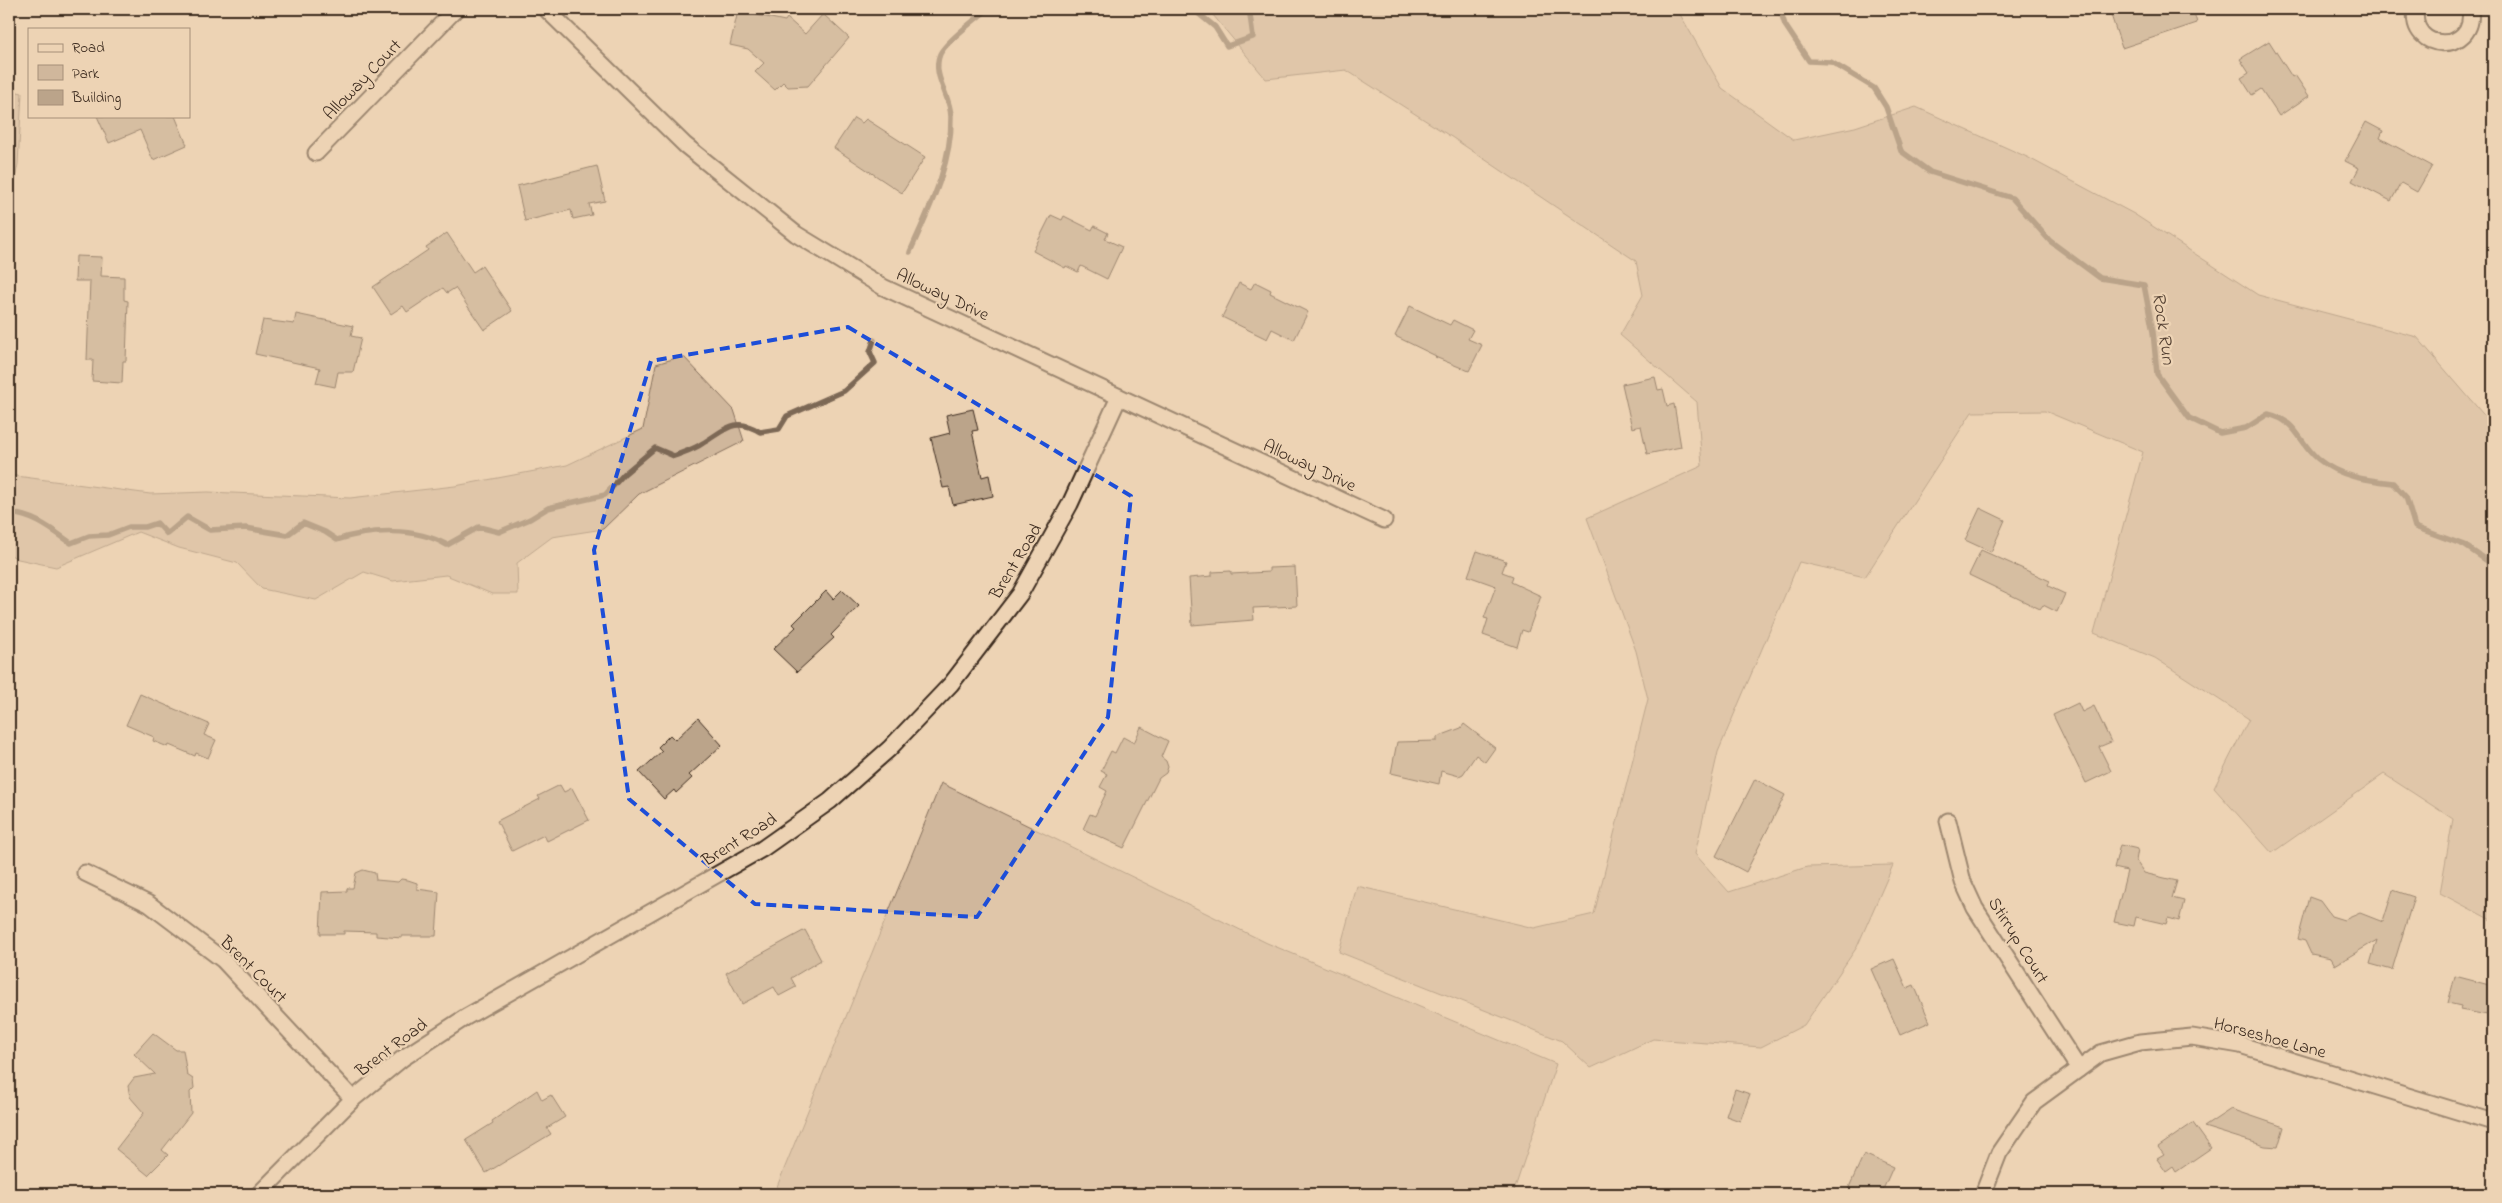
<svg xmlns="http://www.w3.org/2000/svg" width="2502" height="1203" viewBox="0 0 2502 1203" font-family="'Indie Flower',sans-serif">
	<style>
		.green { fill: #d0b79c; stroke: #86705d }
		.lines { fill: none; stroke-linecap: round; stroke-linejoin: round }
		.stream { stroke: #7c6755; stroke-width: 5.5 }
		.building { fill: #bba48a; stroke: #3b2a1e }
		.street-casing { stroke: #3b2a1e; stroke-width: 19 }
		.street { stroke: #edd3b4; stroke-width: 15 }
		.marked { fill: none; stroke: #1d4ed8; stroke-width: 4; stroke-dasharray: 10 6; stroke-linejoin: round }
		.labels { text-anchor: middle; stroke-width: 4.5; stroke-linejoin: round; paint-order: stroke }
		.street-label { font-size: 18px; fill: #3b2a1e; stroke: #edd3b4 }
		.water-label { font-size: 19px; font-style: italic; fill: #513e30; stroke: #edd3b4 }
	</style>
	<rect width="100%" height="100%" fill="#edd3b4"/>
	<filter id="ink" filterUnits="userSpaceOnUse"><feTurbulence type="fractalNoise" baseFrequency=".02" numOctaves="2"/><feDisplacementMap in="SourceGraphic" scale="10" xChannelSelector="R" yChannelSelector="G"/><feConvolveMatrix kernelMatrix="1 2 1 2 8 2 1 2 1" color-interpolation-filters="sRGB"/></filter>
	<g filter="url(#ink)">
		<g class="green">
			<path d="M 1208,9 L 1677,9 L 1722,88 L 1794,140 L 1855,127 L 1916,107 L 2027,157 L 2134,214 L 2258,295 L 2417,337 L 2488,420 L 2493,416 L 2493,921 L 2440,893 L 2453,819 L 2384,774 L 2272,853 L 2214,788 L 2249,719 L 2155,658 L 2094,633 L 2143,452 L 2045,411 L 1972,412 L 1865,577 L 1799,562 L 1718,752 L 1695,854 L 1729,892 L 1807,867 L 1893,865 L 1857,947 L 1804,1025 L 1761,1047 L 1653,1039 L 1591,1068 L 1562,1041 L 1339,952 L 1357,886 L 1534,928 L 1594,914 L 1648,699 L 1636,651 L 1587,518 L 1702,466 L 1697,402 L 1620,335 L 1643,295 L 1636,261 L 1453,138 L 1346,70 L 1266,79 Z"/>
			<path d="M 9,90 L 22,93 L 18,164 L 9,211 Z"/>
			<path d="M 683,356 L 734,410 L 744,441 L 639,494 L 603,529 L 552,537 L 517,563 L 518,594 L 492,594 L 446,575 L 393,581 L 364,572 L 316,600 L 262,589 L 237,563 L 179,548 L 138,532 L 56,567 L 18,559 L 9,554 L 9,475 L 150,494 L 208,492 L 350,498 L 455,486 L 567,465 L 643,429 L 656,364 Z"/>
			<path d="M 941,783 L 1267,943 L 1556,1064 L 1513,1194 L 774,1194 Z"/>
		</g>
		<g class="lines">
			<g class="stream">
				<path d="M 1193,9 L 1215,27 L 1227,46 L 1253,37 L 1250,15 L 1252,9"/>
				<path d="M 1780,9 L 1785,25 L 1809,61 L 1831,62 L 1874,88 L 1886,107 L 1901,151 L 1930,172 L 2012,198 L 2050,241 L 2100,278 L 2144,285 L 2153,332 L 2157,374 L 2189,418 L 2220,433 L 2246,428 L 2268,414 C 2298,421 2298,442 2318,459 C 2340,477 2366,480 2393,483 L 2406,497 L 2415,527 L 2464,545 L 2493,565"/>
				<path d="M 910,252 C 929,209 952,164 951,117 C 951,95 931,76 940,54 C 945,42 977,18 988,9"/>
				<path d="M 9,513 C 34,515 51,529 71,543 L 89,536 L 108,535 L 129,527 L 145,527 L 157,523 L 167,534 L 187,517 L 210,530 L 246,528 L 287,535 L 303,523 L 325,532 L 337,540 C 369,529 416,527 447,545 L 479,527 L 499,532 L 530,519 L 548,508 L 605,495 L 624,474 L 655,448 L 674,456 C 684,452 695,449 703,443 C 725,430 735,416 760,432 L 779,429 L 787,416 L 844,391 L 875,363 L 870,352 L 874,340"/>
			</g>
		</g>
		<g class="building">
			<path d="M 2109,9 L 2193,9 L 2197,23 L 2122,48 Z"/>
			<path d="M 738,11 L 785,21 L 787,18 L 805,34 L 823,14 L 849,38 L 808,86 L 788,87 L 783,82 L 775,90 L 755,72 L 764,63 L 748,49 L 730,45 Z"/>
			<path d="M 2269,41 L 2292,77 L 2295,75 L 2309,96 L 2279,116 L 2261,89 L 2252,95 L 2241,78 L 2249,73 L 2240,59 Z"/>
			<path d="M 97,116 L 175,116 L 187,145 L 153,160 L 140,130 L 109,143 Z"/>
			<path d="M 854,118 L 862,123 L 866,119 L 925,157 L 902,193 L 834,148 Z"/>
			<path d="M 2366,122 L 2383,131 L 2380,138 L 2432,166 L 2417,192 L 2401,183 L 2391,201 L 2352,181 L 2359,168 L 2345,161 Z"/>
			<path d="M 597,166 L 605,201 L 589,204 L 592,215 L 573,219 L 571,210 L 525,221 L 517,186 Z"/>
			<path d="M 1051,215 L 1062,220 L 1064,216 L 1092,230 L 1094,226 L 1108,233 L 1105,239 L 1122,247 L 1107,279 L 1081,266 L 1078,272 L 1066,266 L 1065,268 L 1033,251 Z"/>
			<path d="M 447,233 L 473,272 L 482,266 L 512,311 L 484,330 L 455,288 L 447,293 L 443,288 L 407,312 L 403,306 L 391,314 L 373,287 L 428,250 L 426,247 Z"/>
			<path d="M 76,256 L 102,257 L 101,276 L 124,277 L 124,300 L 128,301 L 126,361 L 123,361 L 122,383 L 92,381 L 93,360 L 87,360 L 90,281 L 75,281 Z"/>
			<path d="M 1255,282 L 1271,290 L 1270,293 L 1308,312 L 1294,340 L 1272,329 L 1267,339 L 1222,317 L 1239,283 L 1251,289 Z"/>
			<path d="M 1410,306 L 1450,325 L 1453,320 L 1473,330 L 1468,339 L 1482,345 L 1469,371 L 1435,357 L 1436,356 L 1395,336 Z"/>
			<path d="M 296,314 L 353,326 L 351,336 L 361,338 L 353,372 L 338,372 L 335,387 L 316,383 L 320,368 L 255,354 L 263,320 L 294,324 Z"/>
			<path d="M 1655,377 L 1658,390 L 1663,389 L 1667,406 L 1674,404 L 1681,447 L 1647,454 L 1641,426 L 1632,428 L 1622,384 Z"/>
			<path d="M 973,409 L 978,430 L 972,431 L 982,477 L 989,475 L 993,496 L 953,505 L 949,487 L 943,488 L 931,438 L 950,433 L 946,415 Z"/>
			<path d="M 1980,508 L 2005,520 L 1991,552 L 1965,540 Z"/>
			<path d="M 1981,550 L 2050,581 L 2048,586 L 2065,594 L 2057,612 L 2043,605 L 2040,609 L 1969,575 Z"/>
			<path d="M 1477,551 L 1506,561 L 1502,572 L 1513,576 L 1511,582 L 1541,596 L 1528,632 L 1522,630 L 1517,647 L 1483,635 L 1488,619 L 1484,618 L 1496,586 L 1468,576 Z"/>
			<path d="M 1295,567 L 1297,606 L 1253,608 L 1254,620 L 1192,625 L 1189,578 L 1212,576 L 1212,572 L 1231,571 L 1231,574 L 1269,572 L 1269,568 Z"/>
			<path d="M 842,590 L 859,606 L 831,635 L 834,638 L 797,672 L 773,649 L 796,627 L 793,624 L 826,591 L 833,599 Z"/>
			<path d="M 140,694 L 209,724 L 204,735 L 216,740 L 208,758 L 196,753 L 195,756 L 169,745 L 168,747 L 153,741 L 154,737 L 126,725 Z"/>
			<path d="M 2078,703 L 2082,712 L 2094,706 L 2111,742 L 2099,747 L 2111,771 L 2086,783 L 2053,715 Z"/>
			<path d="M 698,718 L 722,745 L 689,775 L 692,778 L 676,793 L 674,790 L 664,799 L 639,772 L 662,751 L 658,747 L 670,735 L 675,740 Z"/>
			<path d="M 1464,724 L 1495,748 L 1485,762 L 1476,755 L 1463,774 L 1459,776 L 1441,771 L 1439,784 L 1391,773 L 1397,742 L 1437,741 L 1437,737 L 1461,728 Z"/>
			<path d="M 1141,727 L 1168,741 L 1161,757 L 1166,761 L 1168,767 L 1166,773 L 1159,778 L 1124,848 L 1083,829 L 1090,814 L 1095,816 L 1107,791 L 1100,787 L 1107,774 L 1101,771 L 1111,751 L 1115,753 L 1123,737 L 1134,743 Z"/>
			<path d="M 1755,779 L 1785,795 L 1746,872 L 1716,856 Z"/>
			<path d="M 560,785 L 564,792 L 572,788 L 589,820 L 547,841 L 544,835 L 512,851 L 497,821 L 540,799 L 538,796 Z"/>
			<path d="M 2120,845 L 2138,849 L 2136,861 L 2144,873 L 2177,881 L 2172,898 L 2184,901 L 2179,921 L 2168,918 L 2166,924 L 2136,917 L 2134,926 L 2114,922 L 2127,871 L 2114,868 Z"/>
			<path d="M 363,870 L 375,873 L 376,880 L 398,882 L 401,879 L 408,880 L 417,883 L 417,889 L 439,892 L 436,936 L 402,936 L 402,938 L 376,936 L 376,932 L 344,931 L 344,934 L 320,934 L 322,892 L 347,891 L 347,888 L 353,888 L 356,873 Z"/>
			<path d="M 2393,890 L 2414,897 L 2392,970 L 2370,964 L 2377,940 L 2335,965 L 2331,958 L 2311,954 L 2305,941 L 2298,939 L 2309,897 L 2320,901 L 2331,916 L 2344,920 L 2360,913 L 2383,922 Z"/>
			<path d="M 805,930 L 821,960 L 791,978 L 796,987 L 779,996 L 774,987 L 742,1004 L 726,973 Z"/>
			<path d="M 1894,959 L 1907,988 L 1914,985 L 1930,1022 L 1900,1035 L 1871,969 Z"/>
			<path d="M 2455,976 L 2493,986 L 2493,1016 L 2460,1010 L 2461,1006 L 2448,1003 Z"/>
			<path d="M 153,1033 L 176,1050 L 183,1050 L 187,1075 L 193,1079 L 194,1088 L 190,1092 L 191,1113 L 162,1150 L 168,1155 L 148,1175 L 116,1149 L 144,1113 L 130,1097 L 128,1086 L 134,1078 L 155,1074 L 134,1054 Z"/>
			<path d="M 1735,1089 L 1750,1094 L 1740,1121 L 1726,1116 Z"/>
			<path d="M 537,1090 L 542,1100 L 551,1095 L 565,1117 L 547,1128 L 551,1134 L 486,1173 L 466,1140 L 493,1123 L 492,1121 Z"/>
			<path d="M 2231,1109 L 2284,1127 L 2278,1147 L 2265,1146 L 2204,1127 Z"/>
			<path d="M 2193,1123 L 2211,1148 L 2176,1172 L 2173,1167 L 2166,1172 L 2157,1159 L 2164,1155 L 2158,1147 Z"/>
			<path d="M 1864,1154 L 1893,1167 L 1881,1194 L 1846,1194 Z"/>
		</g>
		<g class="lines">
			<defs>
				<g id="street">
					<path d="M 546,9 L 685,145 L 796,234 L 883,287 L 1384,520"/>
					<path d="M 2416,9 C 2408,53 2477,55 2470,9"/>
					<path d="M 316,153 L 456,9"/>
					<path d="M 1948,821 L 1963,882 L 1975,908 L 2079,1069"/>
					<path d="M 85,873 L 149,904 L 223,960 L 353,1099"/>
					<path d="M 259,1194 L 353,1099 L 403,1058 L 466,1017 L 762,849 L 830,801 L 889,749 L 951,684 L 1020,594 L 1070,504 L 1119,397"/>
					<path d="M 1983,1194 L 1999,1153 L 2034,1102 L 2101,1053 L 2140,1042 L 2192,1037 L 2240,1045 L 2493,1122"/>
				</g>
			</defs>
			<use href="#street" class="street-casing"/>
			<use href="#street" class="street"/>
		</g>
	</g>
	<path d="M0 0H2502V1203H0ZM 848,327 L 1131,496 L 1108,717 L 977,917 L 755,904 L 629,799 L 594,550 L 651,361 Z" fill="#edd3b4" fill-opacity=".55" fill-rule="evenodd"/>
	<path class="marked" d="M 848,327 L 1131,496 L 1108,717 L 977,917 L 755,904 L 629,799 L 594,550 L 651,361 Z"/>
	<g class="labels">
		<g class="street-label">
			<text transform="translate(362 79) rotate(-46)" y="6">Alloway Court</text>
			<text transform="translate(943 294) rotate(25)" y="6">Alloway Drive</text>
			<text transform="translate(1310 465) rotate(25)" y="6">Alloway Drive</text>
			<text transform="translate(1015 561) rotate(-59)" y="6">Brent Road</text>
			<text transform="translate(739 839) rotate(-32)" y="6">Brent Road</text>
			<text transform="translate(2019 940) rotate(58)" y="6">Stirrup Court</text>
			<text transform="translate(254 969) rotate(45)" y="6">Brent Court</text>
			<text transform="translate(2270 1037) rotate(15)" y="6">Horseshoe Lane</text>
			<text transform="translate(391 1047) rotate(-37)" y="6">Brent Road</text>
		</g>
		<g class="water-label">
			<text transform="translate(2165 328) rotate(82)" y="7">Rock Run</text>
		</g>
	</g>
	<rect width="2502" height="1203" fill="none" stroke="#edd3b4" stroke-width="30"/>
	<rect x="15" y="15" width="2472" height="1173" fill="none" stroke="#3b2a1e" stroke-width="2" filter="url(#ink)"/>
	<rect x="28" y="28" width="162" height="90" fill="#edd3b4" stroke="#a68f78"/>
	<rect x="38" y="44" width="25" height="8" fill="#edd3b4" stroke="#a68f78"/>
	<text x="72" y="52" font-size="15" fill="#3b2a1e">Road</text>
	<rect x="38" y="65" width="25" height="15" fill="#d0b79c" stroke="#a68f78"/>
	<text x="72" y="78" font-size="15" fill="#3b2a1e">Park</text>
	<rect x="38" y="90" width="25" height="15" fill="#bba48a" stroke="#a68f78"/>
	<text x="72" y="102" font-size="15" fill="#3b2a1e">Building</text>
</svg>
